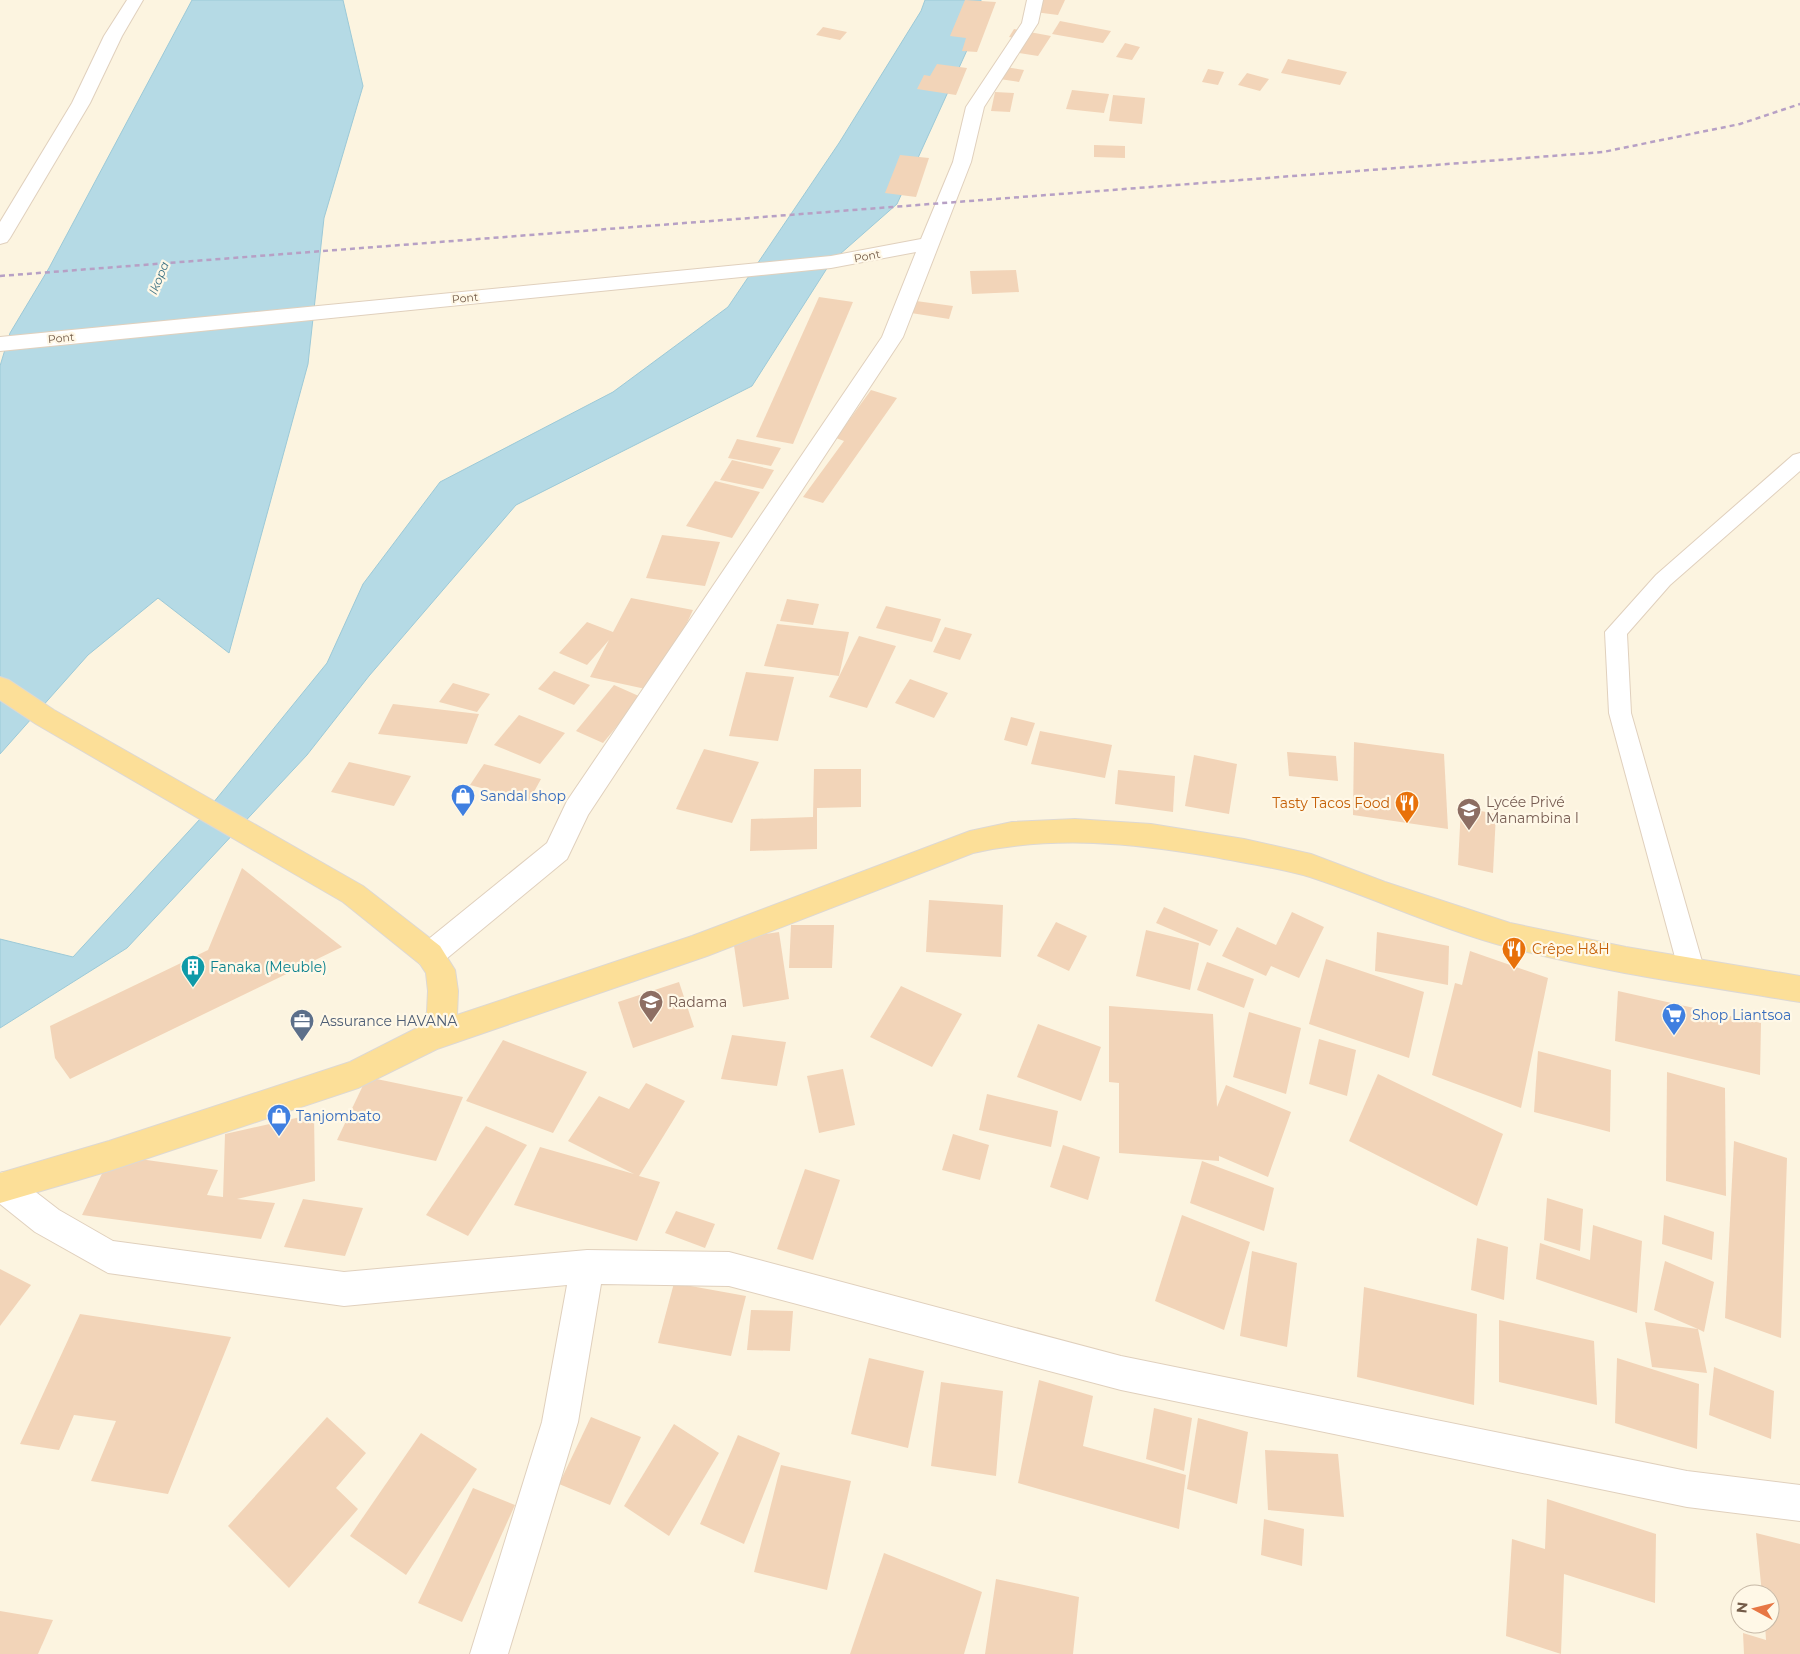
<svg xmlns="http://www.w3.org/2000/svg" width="1800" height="1654" viewBox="0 0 1800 1654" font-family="Montserrat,sans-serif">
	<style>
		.water { fill: #b5dae5; stroke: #9cc9d7 }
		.building { fill: #f2d4b8 }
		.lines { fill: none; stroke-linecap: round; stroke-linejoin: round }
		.service-casing { stroke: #e0d0bd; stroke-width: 2 }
		.minor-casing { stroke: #e0d0bd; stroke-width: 2 }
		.primary-casing { stroke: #ddd8d3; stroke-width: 2 }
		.service { fill: #fff; fill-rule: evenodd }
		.minor { fill: #fff; fill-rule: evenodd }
		.primary { fill: #fcdf98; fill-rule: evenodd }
		.rail { stroke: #b7a0c5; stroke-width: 2.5; stroke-dasharray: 5 4; stroke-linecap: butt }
		.labels { text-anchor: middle; stroke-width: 4.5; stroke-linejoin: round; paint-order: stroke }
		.far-street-label { font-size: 11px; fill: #735b48; stroke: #fff8e7 }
		.far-water-label { font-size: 12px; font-style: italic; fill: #417586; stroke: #fff8e7 }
		.shop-label { font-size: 14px; fill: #366cbe; stroke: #fff8e7; text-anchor: start }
		.education-label { font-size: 14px; fill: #785e54; stroke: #fff8e7; text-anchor: start }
		.food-label { font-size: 14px; fill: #c56008; stroke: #fff8e7; text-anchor: end }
		.culture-label { font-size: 14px; fill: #0d838f; stroke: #fff8e7; text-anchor: start }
		.service-label { font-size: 14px; fill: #4e5e75; stroke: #fff8e7; text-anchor: start }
	</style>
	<rect width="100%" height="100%" fill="#fcf4e0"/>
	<g class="water">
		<path d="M 192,0 L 343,0 L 363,86 L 324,218 L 308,364 L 229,653 L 158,598 L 88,655 L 0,754 L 0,366 L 10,333 L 49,268 Z"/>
		<path d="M 925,0 L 981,0 L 978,26 L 897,204 L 831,262 L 752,386 L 516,505 L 369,676 L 307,755 L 127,948 L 0,1028 L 0,939 L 73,957 L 200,819 L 327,663 L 363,584 L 440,482 L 613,392 L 728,307 L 839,143 L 921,11 Z"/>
	</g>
	<g class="building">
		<path d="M 965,0 L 996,2 L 977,52 L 962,51 L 966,38 L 950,36 Z"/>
		<path d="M 1032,0 L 1065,0 L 1058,15 L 1027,11 Z"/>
		<path d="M 1060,21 L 1111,31 L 1103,43 L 1052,34 Z"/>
		<path d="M 823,27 L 847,32 L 840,40 L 816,35 Z"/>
		<path d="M 1014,29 L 1051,36 L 1038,56 L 1019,53 L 1027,40 L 1009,37 Z"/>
		<path d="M 1125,43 L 1140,47 L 1132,60 L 1116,57 Z"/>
		<path d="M 1288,59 L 1347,72 L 1340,85 L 1281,73 Z"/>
		<path d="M 937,64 L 967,68 L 956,95 L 917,89 L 924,75 L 930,76 Z"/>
		<path d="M 999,66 L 1024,70 L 1019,82 L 993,78 Z"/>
		<path d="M 1208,69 L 1224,72 L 1218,85 L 1202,82 Z"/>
		<path d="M 1247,73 L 1269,79 L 1260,91 L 1238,85 Z"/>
		<path d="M 1072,90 L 1109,94 L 1104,113 L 1066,109 Z"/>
		<path d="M 995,92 L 1014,93 L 1010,112 L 991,111 Z"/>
		<path d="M 1113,95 L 1145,98 L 1142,124 L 1109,121 Z"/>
		<path d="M 1094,145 L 1125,146 L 1125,158 L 1094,157 Z"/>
		<path d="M 900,155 L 929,158 L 916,197 L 885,193 Z"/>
		<path d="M 1016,270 L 1019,292 L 972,294 L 970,271 Z"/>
		<path d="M 819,297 L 853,302 L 793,444 L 756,437 Z"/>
		<path d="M 916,301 L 953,306 L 949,319 L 911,313 Z"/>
		<path d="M 871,390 L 897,398 L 823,503 L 803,497 L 844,441 L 836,438 Z"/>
		<path d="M 737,439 L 781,448 L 771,466 L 728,458 Z"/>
		<path d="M 732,460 L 774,470 L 763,489 L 720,480 Z"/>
		<path d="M 715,481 L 760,492 L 732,538 L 686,526 Z"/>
		<path d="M 662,535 L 720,542 L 705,586 L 646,578 Z"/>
		<path d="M 631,598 L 693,610 L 655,691 L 590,677 L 609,640 L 587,665 L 559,653 L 587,622 L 613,632 Z"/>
		<path d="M 787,599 L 819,604 L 813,625 L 780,621 Z"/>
		<path d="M 886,606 L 941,619 L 932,642 L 876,628 Z"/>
		<path d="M 777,624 L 849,632 L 839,676 L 764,666 Z"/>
		<path d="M 945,627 L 972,634 L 960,660 L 933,652 Z"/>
		<path d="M 859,636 L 896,646 L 867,708 L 829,697 Z"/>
		<path d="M 554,671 L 590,685 L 574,705 L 538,689 Z"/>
		<path d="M 746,672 L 794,677 L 778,741 L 729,736 Z"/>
		<path d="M 910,679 L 948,693 L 934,718 L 895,703 Z"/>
		<path d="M 453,683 L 490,694 L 477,712 L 439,702 Z"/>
		<path d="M 614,685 L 641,697 L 603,743 L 576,731 Z"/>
		<path d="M 393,704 L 479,714 L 467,744 L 378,734 Z"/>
		<path d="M 519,715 L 565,733 L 540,764 L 494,745 Z"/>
		<path d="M 1011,717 L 1035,723 L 1027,746 L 1004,740 Z"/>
		<path d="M 1040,731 L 1112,745 L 1105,778 L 1031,764 Z"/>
		<path d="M 1354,742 L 1444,754 L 1448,829 L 1353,815 Z"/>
		<path d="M 704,749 L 759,762 L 732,823 L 676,809 Z"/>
		<path d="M 1287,752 L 1336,756 L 1338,781 L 1289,776 Z"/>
		<path d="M 1194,755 L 1237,764 L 1229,814 L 1185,806 Z"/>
		<path d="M 349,762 L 411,776 L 394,806 L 331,792 Z"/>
		<path d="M 484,764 L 541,779 L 529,801 L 470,785 Z"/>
		<path d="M 814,769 L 861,769 L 861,807 L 817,808 L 817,849 L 750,851 L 751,819 L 813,817 Z"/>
		<path d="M 1118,770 L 1175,776 L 1173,812 L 1115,804 Z"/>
		<path d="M 1461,807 L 1496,814 L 1493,873 L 1458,865 Z"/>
		<path d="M 242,868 L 342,947 L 70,1079 L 55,1058 L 50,1026 L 208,950 Z"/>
		<path d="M 929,900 L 1003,905 L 1001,957 L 926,952 Z"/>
		<path d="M 1164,907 L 1218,930 L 1210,946 L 1156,923 Z"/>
		<path d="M 1292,912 L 1324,927 L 1299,978 L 1271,966 L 1266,976 L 1222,956 L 1237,927 L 1276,945 Z"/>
		<path d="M 1056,922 L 1087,936 L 1069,971 L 1037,956 Z"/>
		<path d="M 791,925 L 834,925 L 832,968 L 789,968 Z"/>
		<path d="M 1146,930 L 1199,943 L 1190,990 L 1136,976 Z"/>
		<path d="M 779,932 L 789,999 L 743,1007 L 733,939 Z"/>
		<path d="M 1377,932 L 1449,946 L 1448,985 L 1375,971 Z"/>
		<path d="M 1470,951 L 1548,978 L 1521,1108 L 1432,1075 L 1455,983 L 1462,985 Z"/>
		<path d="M 1326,959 L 1424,992 L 1409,1058 L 1309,1024 Z"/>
		<path d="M 1207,962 L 1254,979 L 1244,1008 L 1197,990 Z"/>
		<path d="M 679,982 L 694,1027 L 633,1048 L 618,1002 Z"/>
		<path d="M 901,986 L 962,1014 L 932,1067 L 870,1037 Z"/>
		<path d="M 1618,991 L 1761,1023 L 1760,1075 L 1615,1041 Z"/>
		<path d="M 1109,1006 L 1213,1014 L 1217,1107 L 1226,1085 L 1291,1112 L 1268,1177 L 1219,1156 L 1219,1161 L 1119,1153 L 1119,1083 L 1109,1082 Z"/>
		<path d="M 1249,1012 L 1301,1028 L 1286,1094 L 1233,1077 Z"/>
		<path d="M 1038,1024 L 1101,1047 L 1081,1101 L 1017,1077 Z"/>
		<path d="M 732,1035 L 786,1042 L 777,1086 L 721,1079 Z"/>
		<path d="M 1319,1039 L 1356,1050 L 1347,1096 L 1309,1084 Z"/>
		<path d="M 503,1040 L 587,1072 L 553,1133 L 466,1101 Z"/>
		<path d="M 1538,1051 L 1611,1070 L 1610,1132 L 1534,1112 Z"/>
		<path d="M 843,1069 L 855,1125 L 819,1133 L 807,1076 Z"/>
		<path d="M 1667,1072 L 1725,1088 L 1726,1196 L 1666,1181 Z"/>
		<path d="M 1378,1074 L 1503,1134 L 1477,1206 L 1349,1141 Z"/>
		<path d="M 367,1077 L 463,1097 L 436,1161 L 337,1140 Z"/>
		<path d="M 646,1083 L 685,1101 L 639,1176 L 660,1182 L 637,1241 L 514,1205 L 540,1147 L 634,1174 L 568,1141 L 599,1096 L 629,1109 Z"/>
		<path d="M 987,1094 L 1058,1111 L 1051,1147 L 979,1130 Z"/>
		<path d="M 314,1114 L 315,1181 L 237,1199 L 275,1203 L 261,1239 L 82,1215 L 111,1155 L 218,1170 L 207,1195 L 223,1197 L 225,1134 Z"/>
		<path d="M 486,1126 L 527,1145 L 468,1236 L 426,1215 Z"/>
		<path d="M 953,1134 L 989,1145 L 980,1180 L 942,1170 Z"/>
		<path d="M 1734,1141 L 1787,1158 L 1781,1338 L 1725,1318 Z"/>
		<path d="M 1063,1145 L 1100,1157 L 1088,1200 L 1050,1187 Z"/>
		<path d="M 1202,1161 L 1274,1188 L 1264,1231 L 1190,1203 Z"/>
		<path d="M 805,1169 L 840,1180 L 813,1260 L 777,1249 Z"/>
		<path d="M 1547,1198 L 1583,1209 L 1580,1251 L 1544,1240 Z"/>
		<path d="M 303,1199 L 363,1208 L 345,1256 L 284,1247 Z"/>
		<path d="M 676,1211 L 715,1224 L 705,1248 L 665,1233 Z"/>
		<path d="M 1182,1215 L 1250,1242 L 1224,1330 L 1155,1301 Z"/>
		<path d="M 1664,1215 L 1714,1232 L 1712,1260 L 1662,1244 Z"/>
		<path d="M 1593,1225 L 1642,1241 L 1637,1313 L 1536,1279 L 1540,1243 L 1590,1260 Z"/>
		<path d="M 1477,1238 L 1508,1247 L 1504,1300 L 1471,1290 Z"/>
		<path d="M 1252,1251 L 1297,1263 L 1287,1347 L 1240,1336 Z"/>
		<path d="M 1665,1261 L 1714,1282 L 1704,1332 L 1698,1329 L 1707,1373 L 1652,1367 L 1645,1322 L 1698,1329 L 1654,1310 Z"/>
		<path d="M 0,1269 L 31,1285 L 0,1326 Z"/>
		<path d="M 674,1283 L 746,1296 L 731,1356 L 658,1343 Z"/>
		<path d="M 1364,1287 L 1477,1314 L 1474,1405 L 1357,1377 Z"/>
		<path d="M 751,1310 L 793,1311 L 790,1351 L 747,1350 Z"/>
		<path d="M 80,1314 L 231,1337 L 168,1494 L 91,1481 L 116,1421 L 74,1415 L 59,1450 L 20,1444 Z"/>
		<path d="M 1499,1320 L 1594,1341 L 1597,1405 L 1499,1382 Z"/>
		<path d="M 869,1358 L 924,1371 L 908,1448 L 851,1434 Z"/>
		<path d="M 1617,1358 L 1699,1384 L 1697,1449 L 1615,1423 Z"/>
		<path d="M 1714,1367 L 1774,1391 L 1771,1439 L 1709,1415 Z"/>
		<path d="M 1039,1380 L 1093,1396 L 1083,1446 L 1186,1475 L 1179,1529 L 1018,1483 Z"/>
		<path d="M 941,1382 L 1003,1391 L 996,1476 L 931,1466 Z"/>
		<path d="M 1154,1408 L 1192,1418 L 1184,1471 L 1146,1459 Z"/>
		<path d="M 327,1417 L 366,1453 L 336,1488 L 358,1509 L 289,1588 L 228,1526 Z"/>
		<path d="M 591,1417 L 641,1437 L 610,1505 L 559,1484 Z"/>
		<path d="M 1198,1418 L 1248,1432 L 1237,1504 L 1187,1489 Z"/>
		<path d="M 674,1424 L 719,1453 L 669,1536 L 624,1506 Z"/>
		<path d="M 421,1433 L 477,1469 L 406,1575 L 350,1536 Z"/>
		<path d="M 738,1435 L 780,1453 L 744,1544 L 700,1524 Z"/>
		<path d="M 1265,1450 L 1338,1454 L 1344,1517 L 1268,1510 Z"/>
		<path d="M 781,1465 L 851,1481 L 827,1590 L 754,1572 Z"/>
		<path d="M 473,1488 L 515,1505 L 462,1622 L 418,1603 Z"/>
		<path d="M 1547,1499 L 1656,1534 L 1655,1603 L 1564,1574 L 1561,1654 L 1506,1636 L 1512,1539 L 1545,1549 Z"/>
		<path d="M 1264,1519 L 1304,1529 L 1302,1566 L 1261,1555 Z"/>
		<path d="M 1756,1533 L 1800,1544 L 1800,1654 L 1744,1654 L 1743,1633 L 1766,1640 L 1765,1624 L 1770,1624 L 1770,1594 L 1762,1594 Z"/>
		<path d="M 884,1553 L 982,1592 L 964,1654 L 850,1654 Z"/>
		<path d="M 996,1579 L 1079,1597 L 1073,1654 L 985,1654 Z"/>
		<path d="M 0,1611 L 53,1620 L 38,1654 L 0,1654 Z"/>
	</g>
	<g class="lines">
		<defs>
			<path id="service" d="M 1800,453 L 1800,471 L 1670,585 L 1627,634 L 1631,713 L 1705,972 L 1701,980 L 1692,983 L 1683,980 L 1679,972 L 1609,713 L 1605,632 L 1656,575 L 1793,455 Z"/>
			<g id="minor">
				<path d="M 127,0 L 143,0 L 122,36 L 90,103 L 10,238 L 7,242 L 0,244 L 0,222 L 72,103 L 104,36 Z"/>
				<path d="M 1027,0 L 1043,0 L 1038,23 L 984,107 L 971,162 L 903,337 L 588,815 L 567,859 L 440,964 L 430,968 L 420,964 L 415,955 L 420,946 L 547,843 L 567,801 L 882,337 L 916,252 L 831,268 L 0,351 L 0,337 L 831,256 L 921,239 L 953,162 L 966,107 L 1022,23 Z"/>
				<path d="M 4,1172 L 15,1176 L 59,1210 L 113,1241 L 344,1272 L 587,1250 L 729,1252 L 1121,1356 L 1687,1471 L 1800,1485 L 1800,1521 L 1687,1507 L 1121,1390 L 729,1286 L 601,1284 L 578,1422 L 508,1654 L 470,1654 L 542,1422 L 567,1285 L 344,1306 L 108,1273 L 35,1232 L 0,1204 L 0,1173 Z"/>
			</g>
			<path id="primary" d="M 0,677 L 9,680 L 54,710 L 363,886 L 440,946 L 455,970 L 458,991 L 457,1015 L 692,936 L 970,831 L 1012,822 L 1075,819 L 1151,824 L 1244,839 L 1311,854 L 1385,882 L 1510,923 L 1626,947 L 1800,976 L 1800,1002 C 1704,986 1606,973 1511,948 C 1442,930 1377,899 1310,877 C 1279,868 1245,863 1214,857 C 1132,843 1055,835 973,853 L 707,956 L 437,1049 L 358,1088 L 109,1171 L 0,1203 L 0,1173 L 109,1141 L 350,1062 L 417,1028 L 427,1012 L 428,991 L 426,973 L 420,964 L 343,902 L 36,724 L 0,700 Z"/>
		</defs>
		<use href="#service" class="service-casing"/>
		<use href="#minor" class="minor-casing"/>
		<use href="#primary" class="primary-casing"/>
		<use href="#service" class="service"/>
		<use href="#minor" class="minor"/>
		<use href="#primary" class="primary"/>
		<path class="rail" d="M 0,276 L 1603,152 L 1740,124 L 1800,104"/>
	</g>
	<defs>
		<symbol id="shop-pin" viewBox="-11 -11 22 30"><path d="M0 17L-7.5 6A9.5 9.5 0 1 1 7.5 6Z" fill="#3f7fe0" stroke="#fff8e7"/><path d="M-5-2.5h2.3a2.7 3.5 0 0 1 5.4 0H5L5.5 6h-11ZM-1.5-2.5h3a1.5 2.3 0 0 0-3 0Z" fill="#fff"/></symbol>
		<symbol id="restaurant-pin" viewBox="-11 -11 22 30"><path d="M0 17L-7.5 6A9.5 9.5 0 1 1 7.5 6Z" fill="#e8710a" stroke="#fff8e7"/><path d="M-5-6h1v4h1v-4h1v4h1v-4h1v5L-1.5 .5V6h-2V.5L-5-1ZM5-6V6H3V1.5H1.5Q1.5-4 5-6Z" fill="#fff"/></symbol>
		<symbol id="school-pin" viewBox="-11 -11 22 30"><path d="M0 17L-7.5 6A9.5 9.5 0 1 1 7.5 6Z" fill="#8d6e63" stroke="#fff8e7"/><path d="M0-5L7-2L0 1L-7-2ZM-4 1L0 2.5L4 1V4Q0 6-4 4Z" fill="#fff"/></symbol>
		<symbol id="building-pin" viewBox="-11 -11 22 30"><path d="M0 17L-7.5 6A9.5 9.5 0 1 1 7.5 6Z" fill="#0f9aa8" stroke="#fff8e7"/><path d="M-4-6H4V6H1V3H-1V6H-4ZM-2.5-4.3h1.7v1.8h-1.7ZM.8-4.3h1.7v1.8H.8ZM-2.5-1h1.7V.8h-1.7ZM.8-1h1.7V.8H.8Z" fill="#fff"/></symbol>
		<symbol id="supermarket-pin" viewBox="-11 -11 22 30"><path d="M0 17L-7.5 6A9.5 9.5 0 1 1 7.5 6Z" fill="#3f7fe0" stroke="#fff8e7"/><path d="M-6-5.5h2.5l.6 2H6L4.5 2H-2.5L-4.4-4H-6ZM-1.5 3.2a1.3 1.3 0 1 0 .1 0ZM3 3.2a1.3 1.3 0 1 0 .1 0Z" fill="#fff"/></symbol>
		<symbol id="office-pin" viewBox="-11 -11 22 30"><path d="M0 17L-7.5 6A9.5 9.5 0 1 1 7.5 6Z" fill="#5c6f8a" stroke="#fff8e7"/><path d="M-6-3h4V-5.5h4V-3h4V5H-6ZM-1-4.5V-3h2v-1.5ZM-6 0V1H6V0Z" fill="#fff"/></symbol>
	</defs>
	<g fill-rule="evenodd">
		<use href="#shop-pin" x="449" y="782" width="28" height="38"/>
		<use href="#restaurant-pin" x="1393" y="789" width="28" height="38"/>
		<use href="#school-pin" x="1455" y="796" width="28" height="38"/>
		<use href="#restaurant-pin" x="1500" y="935" width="28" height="38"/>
		<use href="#building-pin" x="179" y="953" width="28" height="38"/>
		<use href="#school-pin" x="637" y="988" width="28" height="38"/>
		<use href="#supermarket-pin" x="1660" y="1001" width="28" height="38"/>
		<use href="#office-pin" x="288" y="1007" width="28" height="38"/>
		<use href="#shop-pin" x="265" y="1102" width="28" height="38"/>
	</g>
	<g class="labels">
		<g class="far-street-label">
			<text transform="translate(867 256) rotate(-11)" y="4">Pont</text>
			<text transform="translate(465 298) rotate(-6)" y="4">Pont</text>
			<text transform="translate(61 338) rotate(-6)" y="4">Pont</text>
		</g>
		<g class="far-water-label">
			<text transform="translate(159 278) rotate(-68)" y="4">Ikopa</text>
		</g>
		<g class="shop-label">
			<text x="480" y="801">Sandal shop</text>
			<text x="1692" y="1020">Shop Liantsoa</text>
			<text x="296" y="1121">Tanjombato</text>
		</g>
		<g class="education-label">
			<text x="1486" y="807">Lycée Privé<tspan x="1486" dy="16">Manambina I</tspan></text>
			<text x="668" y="1007">Radama</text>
		</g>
		<g class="food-label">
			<text x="1390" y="808">Tasty Tacos Food</text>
			<text x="1532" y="954" text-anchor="start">Crêpe H&amp;H</text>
		</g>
		<g class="culture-label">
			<text x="210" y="972">Fanaka (Meuble)</text>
		</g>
		<g class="service-label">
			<text x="320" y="1026">Assurance HAVANA</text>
		</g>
	</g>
	<g transform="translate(1755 1609) rotate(277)"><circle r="24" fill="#fff8e7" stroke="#c7b9a7"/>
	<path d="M0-4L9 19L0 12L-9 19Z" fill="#e77744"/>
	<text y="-8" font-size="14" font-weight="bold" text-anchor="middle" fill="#735b48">N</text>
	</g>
</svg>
